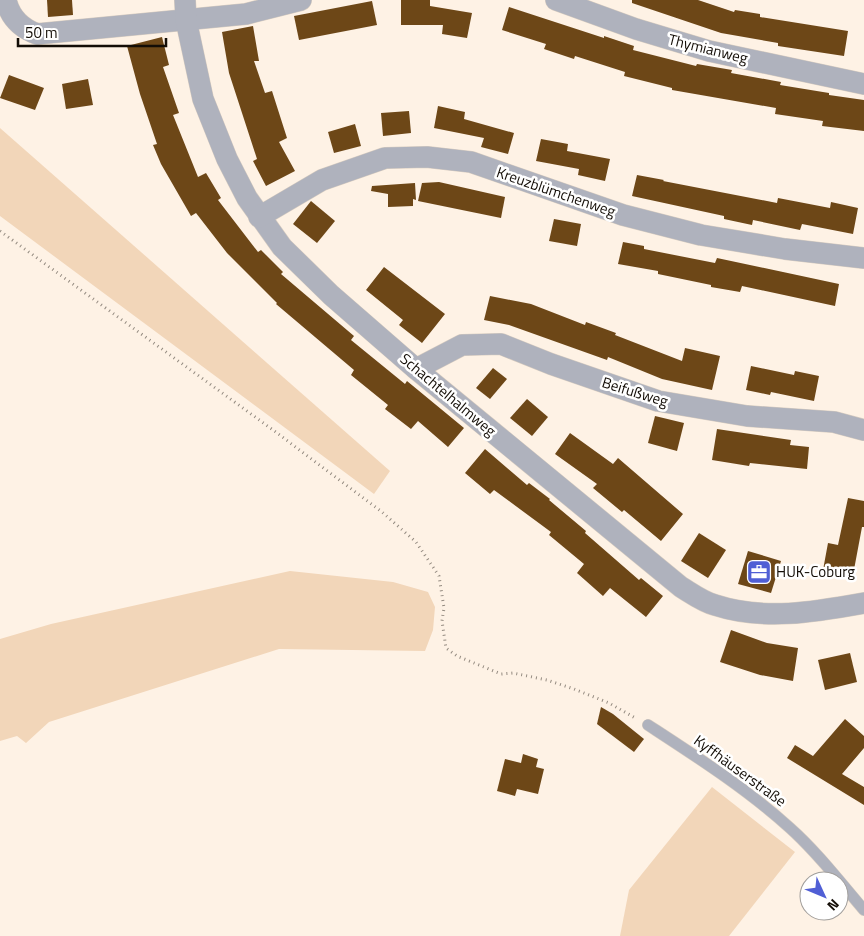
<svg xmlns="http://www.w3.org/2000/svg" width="864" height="936" viewBox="0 0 864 936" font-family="'Titillium Web',sans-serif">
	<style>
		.green { fill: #f2d6b9 }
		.building { fill: #6d4717 }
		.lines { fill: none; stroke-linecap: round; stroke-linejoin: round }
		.service-casing { stroke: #d8cdc1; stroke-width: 12 }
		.minor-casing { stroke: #d8cdc1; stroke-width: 22 }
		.path { stroke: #948b80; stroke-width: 3; stroke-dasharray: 1 4; stroke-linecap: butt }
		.service { stroke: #afb2bd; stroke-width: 11 }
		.minor { stroke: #afb2bd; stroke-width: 21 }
		.labels { text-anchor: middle; stroke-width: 5; stroke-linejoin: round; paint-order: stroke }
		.street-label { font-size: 15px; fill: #130d06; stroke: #fff }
		.poi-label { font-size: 15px; fill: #130d06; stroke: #fff; text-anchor: start }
	</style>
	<rect width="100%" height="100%" fill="#fef2e5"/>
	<g class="green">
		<path d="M 0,128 L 390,471 L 374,494 L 0,216 Z"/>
		<path d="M 290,571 L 393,582 L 428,592 L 435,607 L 433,630 L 425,651 L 279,649 L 49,722 L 26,743 L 17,736 L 0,741 L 0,639 L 51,624 Z"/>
		<path d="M 712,787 L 795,852 L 729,936 L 620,936 L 629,890 Z"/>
	</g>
	<g class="building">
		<path d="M 47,0 L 72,0 L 73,15 L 48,17 Z"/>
		<path d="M 401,0 L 430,0 L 430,6 L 472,13 L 467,38 L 442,34 L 443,25 L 401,25 Z"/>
		<path d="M 632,0 L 698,0 L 734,12 L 735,10 L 760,14 L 760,17 L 848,31 L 844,56 L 778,46 L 778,43 L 721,33 L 632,3 Z"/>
		<path d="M 372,1 L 377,25 L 299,40 L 294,16 Z"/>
		<path d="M 509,7 L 604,38 L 604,36 L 634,46 L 633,50 L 696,66 L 697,64 L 732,70 L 731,73 L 781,82 L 780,85 L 829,93 L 829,95 L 864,100 L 864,131 L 822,126 L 823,121 L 775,114 L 776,108 L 672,90 L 672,88 L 624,76 L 625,72 L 575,56 L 574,59 L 544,49 L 546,44 L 502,30 Z"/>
		<path d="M 253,26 L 259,61 L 254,61 L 265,93 L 272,91 L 287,138 L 279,142 L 295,171 L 266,186 L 253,161 L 257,159 L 229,73 L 222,32 Z"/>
		<path d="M 162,37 L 169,65 L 163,67 L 179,113 L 173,115 L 198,177 L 206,173 L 221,198 L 218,200 L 258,252 L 261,250 L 283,272 L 281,274 L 354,336 L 351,340 L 405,384 L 407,381 L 464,428 L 448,447 L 418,421 L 411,429 L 385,409 L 388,405 L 351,375 L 354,370 L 276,304 L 277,303 L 227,253 L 196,213 L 191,216 L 161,164 L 153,145 L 157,144 L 140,94 L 127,46 Z"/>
		<path d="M 9,75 L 44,88 L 35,110 L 0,98 Z"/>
		<path d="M 88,79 L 93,105 L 66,109 L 62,84 Z"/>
		<path d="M 438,106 L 465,112 L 464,119 L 514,133 L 508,154 L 481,147 L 484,138 L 434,128 Z"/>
		<path d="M 409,111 L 411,133 L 383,136 L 381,113 Z"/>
		<path d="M 355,124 L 361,146 L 334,153 L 328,132 Z"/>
		<path d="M 541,139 L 568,144 L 567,151 L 610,159 L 605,181 L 578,175 L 579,169 L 536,161 Z"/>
		<path d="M 637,175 L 664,180 L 663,181 L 777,203 L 778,198 L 830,208 L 831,202 L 858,208 L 853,234 L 802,224 L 800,230 L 753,220 L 752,225 L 724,219 L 724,216 L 632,196 Z"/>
		<path d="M 439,182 L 505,197 L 501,218 L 418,201 L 422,183 Z"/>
		<path d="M 415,183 L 416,200 L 413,199 L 413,206 L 388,207 L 388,194 L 371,191 L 372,186 Z"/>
		<path d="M 311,201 L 335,221 L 317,243 L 293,224 Z"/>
		<path d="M 554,219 L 581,224 L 577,246 L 549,241 Z"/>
		<path d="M 623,242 L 644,246 L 644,249 L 715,263 L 717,258 L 839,284 L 835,306 L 742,286 L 740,292 L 711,287 L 711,285 L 658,274 L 658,271 L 618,264 Z"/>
		<path d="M 384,267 L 445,314 L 422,343 L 399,325 L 403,320 L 366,290 Z"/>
		<path d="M 490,296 L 531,304 L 585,325 L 586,322 L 616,333 L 615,335 L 682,361 L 685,348 L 720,356 L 712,390 L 662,379 L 608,357 L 607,360 L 509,325 L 484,320 Z"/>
		<path d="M 751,366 L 794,375 L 795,371 L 819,376 L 814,401 L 771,392 L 770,395 L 746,390 Z"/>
		<path d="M 493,368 L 507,379 L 490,399 L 476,388 Z"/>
		<path d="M 527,399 L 548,417 L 532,436 L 510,418 Z"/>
		<path d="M 655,416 L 684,423 L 677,451 L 648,443 Z"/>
		<path d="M 717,429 L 791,440 L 790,445 L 809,447 L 807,469 L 750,463 L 749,466 L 712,460 Z"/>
		<path d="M 570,433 L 613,464 L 618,458 L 683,514 L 661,541 L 624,510 L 622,512 L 593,488 L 597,484 L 555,454 Z"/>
		<path d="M 485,449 L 527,485 L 529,483 L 550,499 L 549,500 L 586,531 L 585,533 L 639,580 L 641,578 L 663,596 L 646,617 L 610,588 L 603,596 L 577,573 L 584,564 L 549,535 L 551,532 L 494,490 L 490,494 L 465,473 Z"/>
		<path d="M 848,498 L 864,501 L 864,527 L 862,527 L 853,575 L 823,570 L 828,543 L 838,545 Z"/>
		<path d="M 699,533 L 726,550 L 708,578 L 681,561 Z"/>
		<path d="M 748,551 L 781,561 L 771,593 L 738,584 Z"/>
		<path d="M 731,630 L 767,643 L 798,648 L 793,681 L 760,675 L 720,662 Z"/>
		<path d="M 850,653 L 857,682 L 825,690 L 818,660 Z"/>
		<path d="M 601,707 L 613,714 L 644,739 L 634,752 L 597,724 Z"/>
		<path d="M 845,719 L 864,736 L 864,748 L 842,774 L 864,787 L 864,805 L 787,758 L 795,745 L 813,756 Z"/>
		<path d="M 523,754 L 538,759 L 536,767 L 544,769 L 538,794 L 517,789 L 515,796 L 497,791 L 505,759 L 521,763 Z"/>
	</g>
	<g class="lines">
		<defs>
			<path id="service" d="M 648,725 C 697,757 747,789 790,828 C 817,852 840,882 864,910"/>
			<g id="minor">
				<path d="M 6,0 C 10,18 21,28 37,34 L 246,14 L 301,0"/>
				<path d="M 185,0 L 186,20 L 203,99 L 227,159 L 247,198 L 282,247 L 331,295 L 416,369 L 681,587 C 691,593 703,602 715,605 C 764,621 814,612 864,603"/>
				<path d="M 556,0 L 636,29 L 709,51 L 864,84"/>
				<path d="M 259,217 L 322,180 L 385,158 L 427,157 L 471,162 L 623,215 L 701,235 L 785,249 L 864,258"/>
				<path d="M 416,369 L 462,345 L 501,344 L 551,364 L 658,401 L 747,416 L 834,422 L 864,430"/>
			</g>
		</defs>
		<use href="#service" class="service-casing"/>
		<use href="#minor" class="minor-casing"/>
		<path class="path" d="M 0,231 L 273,430 L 382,512 L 416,542 L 439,576 L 444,608 L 442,621 L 446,648 L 457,656 L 501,674 L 513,673 L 547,680 L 574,689 L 609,703 L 637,719"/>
		<use href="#service" class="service"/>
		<use href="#minor" class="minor"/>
	</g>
	<defs>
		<symbol id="office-square" viewBox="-11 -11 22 22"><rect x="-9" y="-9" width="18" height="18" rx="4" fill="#505fd5" stroke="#fff"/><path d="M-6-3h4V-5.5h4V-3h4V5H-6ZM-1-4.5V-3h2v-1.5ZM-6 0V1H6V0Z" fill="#fff"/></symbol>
	</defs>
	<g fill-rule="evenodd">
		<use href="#office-square" x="745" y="558" width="28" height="28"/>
	</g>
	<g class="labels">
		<g class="street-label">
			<text transform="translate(708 49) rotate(14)" y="5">Thymianweg</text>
			<text transform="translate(556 192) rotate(19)" y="5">Kreuzblümchenweg</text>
			<text transform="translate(635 392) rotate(17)" y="5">Beifußweg</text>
			<text transform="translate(448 395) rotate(40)" y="5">Schachtelhalmweg</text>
			<text transform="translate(740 771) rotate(36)" y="5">Kyffhäuserstraße</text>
		</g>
		<g class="poi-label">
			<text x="776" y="577">HUK-Coburg</text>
		</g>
	</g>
	<g transform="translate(824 896) rotate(134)"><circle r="24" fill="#ffffff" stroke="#a19e9b"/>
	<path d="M0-4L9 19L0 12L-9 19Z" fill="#505fd5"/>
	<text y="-8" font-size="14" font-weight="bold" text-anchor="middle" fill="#130d06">N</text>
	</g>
	<path d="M18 38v8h148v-8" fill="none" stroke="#130d06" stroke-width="2.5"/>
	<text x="25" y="38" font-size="15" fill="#130d06" stroke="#ffffff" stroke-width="4" paint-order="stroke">50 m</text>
</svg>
